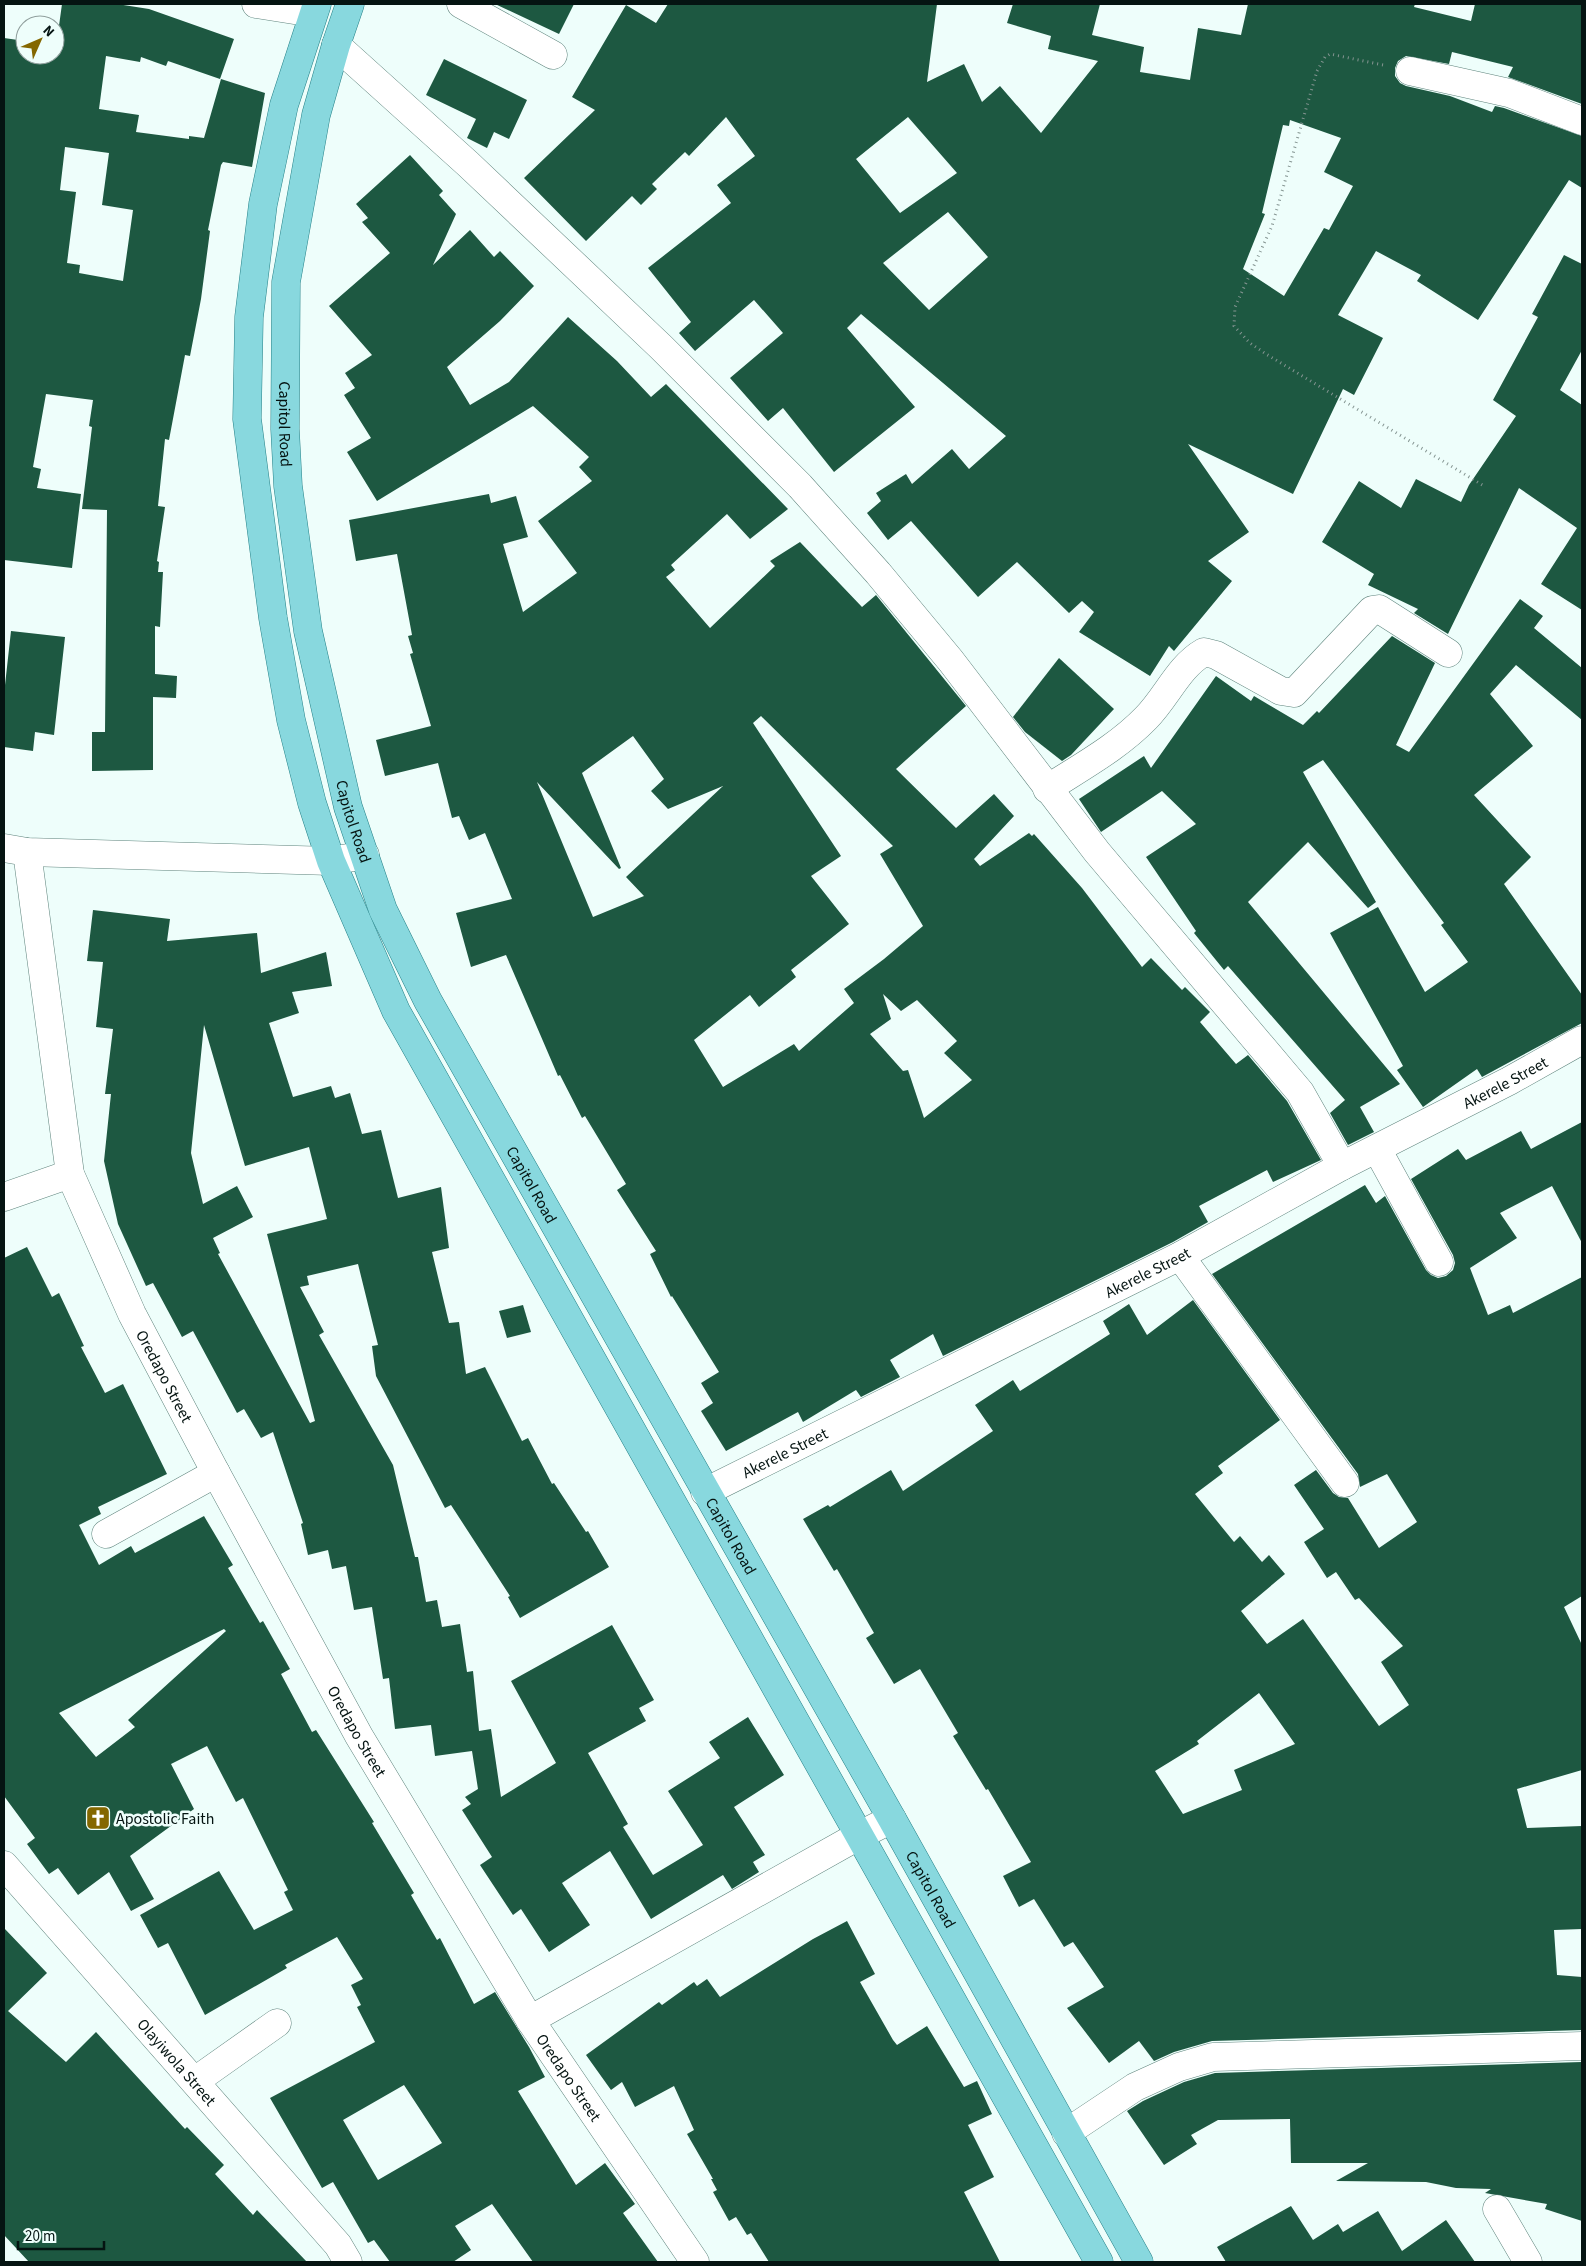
<svg xmlns="http://www.w3.org/2000/svg" width="1586" height="2266" viewBox="0 0 1586 2266" font-family="'Source Sans 3',sans-serif">
	<style>
		.building { fill: #1d5841; fill-rule: evenodd }
		.lines { fill: none; stroke-linecap: round; stroke-linejoin: round }
		.minor-casing { stroke: #60857e; stroke-width: 29 }
		.major-casing { stroke: #278288; stroke-width: 29 }
		.path { stroke: #859592; stroke-width: 3; stroke-dasharray: 1 4; stroke-linecap: butt }
		.minor { stroke: #fff; stroke-width: 28 }
		.major { stroke: #88d8de; stroke-width: 28 }
		.labels { text-anchor: middle; stroke-width: 5; stroke-linejoin: round; paint-order: stroke }
		.street-label { font-size: 16px; fill: #051412; stroke: #eefefb }
		.poi-label { font-size: 16px; fill: #051412; stroke: #eefefb; text-anchor: start }
	</style>
	<rect width="100%" height="100%" fill="#eefefb"/>
	<g class="building">
		<path d="M 62,4 L 117,4 L 149,9 L 234,39 L 220,79 L 168,61 L 166,66 L 141,57 L 140,62 L 106,56 L 99,109 L 139,115 L 136,132 L 189,139 L 189,136 L 204,138 L 221,79 L 265,93 L 252,167 L 223,162 L 221,165 L 208,230 L 210,231 L 201,299 L 190,356 L 185,355 L 169,440 L 165,439 L 158,506 L 165,507 L 157,561 L 159,562 L 158,572 L 163,572 L 160,627 L 155,626 L 155,674 L 177,676 L 176,698 L 153,697 L 153,770 L 92,771 L 92,732 L 105,732 L 107,510 L 82,509 L 92,427 L 89,426 L 93,400 L 46,394 L 33,467 L 41,469 L 37,488 L 81,494 L 72,568 L 4,560 L 4,38 L 25,41 L 25,55 L 55,55 ZM 65,147 L 109,153 L 102,205 L 133,210 L 123,281 L 79,273 L 80,265 L 67,263 L 76,192 L 60,190 Z"/>
		<path d="M 495,4 L 574,4 L 559,34 Z"/>
		<path d="M 668,4 L 937,4 L 927,82 L 964,64 L 982,102 L 1000,86 L 1041,133 L 1098,61 L 1048,49 L 1051,36 L 1007,23 L 1013,4 L 1100,4 L 1092,35 L 1144,47 L 1140,72 L 1190,80 L 1198,28 L 1241,35 L 1248,4 L 1415,4 L 1414,7 L 1471,21 L 1475,4 L 1582,4 L 1582,104 L 1508,77 L 1513,67 L 1452,52 L 1449,64 L 1406,56 L 1398,61 L 1395,68 L 1395,76 L 1400,83 L 1406,86 L 1450,96 L 1492,112 L 1495,106 L 1504,108 L 1582,136 L 1582,188 L 1569,180 L 1478,320 L 1417,281 L 1421,275 L 1376,251 L 1338,315 L 1383,338 L 1354,395 L 1343,389 L 1293,494 L 1188,444 L 1249,532 L 1208,561 L 1232,581 L 1174,651 L 1169,646 L 1150,676 L 1079,632 L 1094,612 L 1082,601 L 1069,613 L 1017,562 L 978,597 L 911,521 L 888,540 L 867,513 L 881,501 L 876,493 L 906,474 L 912,484 L 952,449 L 969,469 L 1006,436 L 861,314 L 847,328 L 915,407 L 834,472 L 783,408 L 768,421 L 730,378 L 783,333 L 754,300 L 695,351 L 679,333 L 691,322 L 648,268 L 731,203 L 717,185 L 755,156 L 726,117 L 689,156 L 685,152 L 652,184 L 657,189 L 641,205 L 632,196 L 586,241 L 524,178 L 595,110 L 572,97 L 626,5 L 656,23 ZM 908,117 L 957,173 L 900,213 L 856,159 ZM 1290,120 L 1341,138 L 1324,172 L 1353,186 L 1329,230 L 1324,228 L 1284,296 L 1243,269 L 1265,214 L 1262,213 L 1283,125 L 1289,126 ZM 948,212 L 988,257 L 929,310 L 883,263 Z"/>
		<path d="M 444,59 L 527,100 L 509,139 L 494,132 L 487,148 L 467,138 L 476,119 L 426,95 Z"/>
		<path d="M 410,155 L 443,191 L 439,195 L 456,214 L 433,265 L 470,230 L 494,257 L 500,251 L 534,286 L 500,321 L 447,367 L 470,405 L 509,382 L 568,317 L 617,361 L 651,397 L 666,384 L 788,509 L 750,539 L 727,514 L 671,565 L 675,570 L 666,577 L 710,628 L 775,566 L 770,561 L 800,542 L 862,607 L 876,595 L 966,706 L 896,769 L 956,828 L 994,794 L 1014,816 L 974,859 L 980,866 L 1029,833 L 1032,836 L 1034,834 L 1082,888 L 1142,967 L 1151,958 L 1182,990 L 1185,987 L 1210,1012 L 1200,1022 L 1236,1064 L 1248,1055 L 1287,1101 L 1321,1160 L 1273,1182 L 1267,1170 L 1199,1206 L 1208,1222 L 1173,1242 L 943,1356 L 933,1334 L 890,1360 L 900,1377 L 861,1397 L 856,1390 L 803,1422 L 798,1412 L 726,1451 L 701,1411 L 713,1403 L 701,1383 L 719,1372 L 672,1296 L 671,1297 L 650,1254 L 656,1251 L 617,1190 L 626,1184 L 585,1116 L 582,1118 L 560,1075 L 558,1076 L 506,955 L 471,967 L 456,913 L 512,899 L 485,833 L 469,840 L 459,816 L 452,818 L 438,763 L 385,776 L 376,740 L 431,726 L 410,654 L 413,653 L 408,636 L 412,635 L 397,554 L 356,561 L 349,520 L 489,494 L 491,503 L 516,496 L 528,537 L 503,544 L 523,612 L 577,573 L 538,521 L 592,481 L 579,467 L 589,457 L 533,406 L 377,501 L 347,452 L 371,438 L 344,395 L 355,388 L 345,373 L 372,355 L 329,306 L 390,253 L 362,222 L 368,218 L 356,204 ZM 761,716 L 893,846 L 880,854 L 923,926 L 884,959 L 844,989 L 854,1003 L 799,1051 L 794,1044 L 723,1087 L 694,1040 L 750,995 L 759,1007 L 796,977 L 791,970 L 849,924 L 811,876 L 841,856 L 753,723 ZM 633,736 L 664,779 L 651,791 L 668,809 L 723,786 L 626,877 L 644,896 L 593,917 L 537,782 L 619,869 L 621,868 L 582,773 ZM 883,994 L 901,1011 L 917,1000 L 957,1041 L 944,1053 L 972,1080 L 924,1118 L 908,1070 L 903,1071 L 870,1034 L 891,1019 Z"/>
		<path d="M 1564,255 L 1582,264 L 1582,350 L 1560,390 L 1582,405 L 1582,610 L 1541,584 L 1577,528 L 1519,488 L 1448,634 L 1414,613 L 1418,609 L 1368,585 L 1374,574 L 1322,542 L 1359,481 L 1401,508 L 1416,479 L 1461,502 L 1469,485 L 1516,416 L 1493,400 L 1538,317 L 1532,314 Z"/>
		<path d="M 1520,599 L 1543,616 L 1534,628 L 1582,668 L 1582,720 L 1516,665 L 1490,694 L 1533,746 L 1474,795 L 1531,857 L 1504,884 L 1582,995 L 1582,1023 L 1482,1077 L 1477,1069 L 1423,1107 L 1397,1070 L 1403,1066 L 1330,933 L 1378,907 L 1425,992 L 1468,962 L 1441,925 L 1444,923 L 1323,760 L 1303,772 L 1376,902 L 1368,908 L 1308,842 L 1248,902 L 1400,1084 L 1360,1107 L 1374,1132 L 1348,1145 L 1330,1113 L 1345,1100 L 1228,966 L 1224,970 L 1194,933 L 1196,931 L 1146,857 L 1196,824 L 1162,791 L 1101,832 L 1079,799 L 1144,756 L 1151,768 L 1216,676 L 1251,701 L 1254,696 L 1303,725 L 1317,711 L 1319,713 L 1392,636 L 1435,663 L 1396,745 L 1409,752 Z"/>
		<path d="M 11,631 L 65,637 L 54,735 L 35,732 L 33,751 L 4,747 L 4,694 Z"/>
		<path d="M 1059,658 L 1114,709 L 1071,755 L 1062,761 L 1025,732 L 1013,717 Z"/>
		<path d="M 93,910 L 170,919 L 167,941 L 257,933 L 261,973 L 326,952 L 332,986 L 292,992 L 299,1013 L 269,1023 L 293,1097 L 331,1086 L 335,1098 L 350,1093 L 362,1134 L 381,1130 L 398,1198 L 441,1187 L 449,1248 L 432,1252 L 449,1323 L 459,1322 L 466,1374 L 485,1367 L 522,1441 L 528,1438 L 552,1484 L 554,1483 L 586,1532 L 588,1531 L 609,1567 L 520,1618 L 508,1597 L 510,1596 L 451,1505 L 445,1508 L 376,1376 L 372,1346 L 378,1345 L 358,1264 L 307,1276 L 309,1285 L 300,1287 L 324,1332 L 319,1335 L 393,1465 L 415,1557 L 418,1557 L 426,1602 L 437,1600 L 442,1627 L 460,1624 L 467,1672 L 473,1671 L 479,1731 L 491,1729 L 501,1797 L 556,1763 L 511,1681 L 612,1625 L 654,1700 L 639,1708 L 646,1721 L 588,1753 L 628,1824 L 623,1827 L 653,1875 L 703,1845 L 668,1791 L 720,1758 L 709,1742 L 748,1717 L 784,1775 L 734,1807 L 765,1855 L 753,1862 L 759,1872 L 732,1889 L 723,1875 L 651,1919 L 610,1851 L 562,1883 L 590,1925 L 549,1952 L 521,1909 L 513,1915 L 480,1865 L 492,1857 L 462,1810 L 471,1804 L 465,1797 L 478,1789 L 472,1751 L 435,1756 L 431,1725 L 395,1729 L 389,1678 L 383,1679 L 372,1607 L 354,1610 L 346,1566 L 332,1569 L 328,1550 L 308,1555 L 301,1524 L 303,1523 L 273,1432 L 261,1438 L 244,1409 L 237,1413 L 193,1331 L 182,1337 L 153,1283 L 146,1286 L 118,1224 L 104,1161 L 111,1094 L 105,1094 L 113,1029 L 96,1027 L 103,962 L 87,961 ZM 204,1025 L 245,1166 L 309,1147 L 327,1219 L 267,1234 L 315,1421 L 310,1423 L 218,1254 L 220,1253 L 213,1238 L 253,1217 L 237,1186 L 203,1204 L 191,1153 Z"/>
		<path d="M 1582,1122 L 1582,1243 L 1552,1186 L 1500,1213 L 1517,1238 L 1470,1268 L 1488,1315 L 1510,1305 L 1513,1313 L 1582,1277 L 1582,1596 L 1564,1607 L 1582,1645 L 1582,1770 L 1517,1789 L 1527,1828 L 1582,1826 L 1582,1929 L 1554,1930 L 1557,1975 L 1582,1977 L 1582,2030 L 1212,2041 L 1174,2052 L 1154,2061 L 1139,2041 L 1109,2063 L 1067,2008 L 1104,1987 L 1073,1942 L 1064,1947 L 1034,1899 L 1019,1907 L 1003,1876 L 1031,1862 L 988,1789 L 986,1790 L 953,1736 L 958,1733 L 920,1669 L 894,1684 L 866,1638 L 874,1633 L 837,1569 L 834,1571 L 803,1519 L 828,1505 L 830,1507 L 891,1470 L 903,1491 L 993,1431 L 975,1405 L 1013,1380 L 1020,1391 L 1110,1334 L 1103,1321 L 1129,1304 L 1147,1335 L 1193,1300 L 1280,1420 L 1218,1466 L 1223,1473 L 1195,1494 L 1234,1542 L 1240,1536 L 1262,1562 L 1269,1555 L 1285,1574 L 1241,1611 L 1267,1644 L 1303,1619 L 1379,1726 L 1409,1705 L 1381,1662 L 1403,1646 L 1359,1598 L 1355,1600 L 1336,1572 L 1327,1578 L 1304,1542 L 1324,1529 L 1294,1485 L 1316,1470 L 1333,1493 L 1339,1497 L 1348,1498 L 1379,1548 L 1417,1522 L 1387,1474 L 1360,1487 L 1358,1474 L 1212,1274 L 1365,1185 L 1376,1203 L 1385,1196 L 1426,1270 L 1431,1275 L 1438,1278 L 1446,1276 L 1453,1270 L 1455,1263 L 1453,1255 L 1411,1179 L 1458,1149 L 1466,1160 L 1521,1131 L 1531,1149 ZM 1259,1693 L 1295,1744 L 1234,1770 L 1242,1790 L 1183,1814 L 1155,1771 L 1199,1744 L 1197,1741 Z"/>
		<path d="M 27,1247 L 52,1297 L 59,1293 L 84,1346 L 81,1347 L 105,1393 L 123,1384 L 167,1474 L 98,1507 L 101,1514 L 79,1525 L 99,1565 L 131,1546 L 135,1553 L 204,1516 L 233,1565 L 228,1568 L 260,1623 L 263,1621 L 290,1669 L 281,1674 L 312,1732 L 316,1730 L 374,1822 L 372,1823 L 414,1893 L 411,1895 L 437,1940 L 440,1938 L 474,2004 L 495,1992 L 529,2047 L 545,2077 L 518,2091 L 576,2185 L 605,2163 L 635,2204 L 623,2213 L 658,2262 L 533,2262 L 492,2204 L 455,2226 L 471,2250 L 453,2262 L 390,2262 L 374,2240 L 368,2243 L 333,2182 L 322,2188 L 270,2098 L 375,2042 L 357,2007 L 361,2005 L 351,1985 L 363,1979 L 337,1937 L 285,1965 L 287,1968 L 205,2015 L 168,1943 L 158,1948 L 140,1915 L 219,1871 L 254,1930 L 293,1910 L 284,1892 L 288,1890 L 243,1798 L 236,1802 L 207,1746 L 171,1764 L 194,1809 L 130,1856 L 154,1899 L 131,1911 L 109,1872 L 78,1895 L 58,1868 L 49,1874 L 27,1844 L 35,1838 L 4,1796 L 4,1258 ZM 224,1629 L 226,1631 L 128,1720 L 135,1727 L 96,1757 L 59,1713 ZM 404,2085 L 442,2143 L 378,2180 L 343,2120 Z"/>
		<path d="M 523,1305 L 531,1332 L 507,1338 L 499,1311 Z"/>
		<path d="M 847,1921 L 875,1974 L 860,1982 L 893,2040 L 897,2045 L 927,2026 L 964,2087 L 977,2081 L 992,2114 L 968,2125 L 994,2177 L 964,2192 L 1000,2262 L 769,2262 L 751,2233 L 747,2235 L 736,2217 L 729,2221 L 713,2192 L 717,2190 L 711,2179 L 713,2179 L 687,2134 L 694,2130 L 674,2086 L 635,2107 L 622,2082 L 611,2090 L 586,2055 L 659,2002 L 662,2005 L 694,1982 L 697,1986 L 707,1979 L 720,1997 L 813,1939 Z"/>
		<path d="M 4,1928 L 47,1973 L 8,2011 L 66,2062 L 96,2032 L 185,2129 L 187,2127 L 224,2165 L 215,2174 L 253,2215 L 257,2210 L 307,2262 L 29,2262 L 4,2235 Z"/>
		<path d="M 1582,2062 L 1582,2221 L 1545,2209 L 1547,2204 L 1485,2193 L 1491,2189 L 1456,2188 L 1426,2182 L 1336,2181 L 1368,2163 L 1291,2163 L 1290,2119 L 1218,2120 L 1191,2135 L 1197,2144 L 1164,2165 L 1127,2111 L 1143,2101 L 1184,2082 L 1215,2073 Z"/>
		<path d="M 1291,2206 L 1313,2240 L 1338,2224 L 1343,2232 L 1378,2211 L 1402,2251 L 1446,2220 L 1475,2262 L 1226,2262 L 1217,2247 Z"/>
	</g>
	<g class="lines">
		<defs>
			<g id="minor">
				<path d="M 256,4 L 313,13"/>
				<path d="M 461,4 L 553,55"/>
				<path d="M 336,45 L 468,164 L 661,347 L 800,486 L 878,573 L 951,661 L 1097,852 L 1300,1092 L 1342,1166"/>
				<path d="M 1410,71 L 1509,93 L 1582,121"/>
				<path d="M 1047,789 C 1081,767 1118,747 1146,718 C 1167,697 1178,667 1204,652 L 1216,655 L 1281,691 L 1294,693 L 1372,610 L 1379,609 L 1448,653"/>
				<path d="M 4,848 L 27,852 L 331,861 L 365,855"/>
				<path id="s1" d="M 27,852 L 70,1174 L 132,1314 L 216,1473 L 359,1736 L 530,2020 L 695,2262"/>
				<path d="M 1377,1149 L 1439,1262"/>
				<path d="M 4,1197 L 70,1174"/>
				<path d="M 1180,1256 L 1345,1483"/>
				<path id="s2" d="M 705,1492 L 1180,1256 L 1342,1166 L 1509,1081 L 1582,1040"/>
				<path d="M 106,1534 L 216,1473"/>
				<path id="s3" d="M 4,1865 L 338,2245 L 348,2262"/>
				<path d="M 530,2020 L 858,1836 L 892,1819"/>
				<path d="M 195,2081 L 277,2023"/>
				<path d="M 1066,2133 L 1135,2087 L 1179,2067 L 1213,2057 L 1582,2046"/>
				<path d="M 1497,2209 L 1528,2262"/>
			</g>
			<g id="major">
				<path d="M 317,4 L 284,105 L 263,204 L 249,317 L 247,419 L 273,618 L 291,720 L 312,803 L 331,861 L 396,1011 L 1099,2262"/>
				<path id="s4" d="M 350,4 L 336,45 L 316,115 L 286,282 L 285,429 L 288,486 L 308,631 L 348,807 L 383,910 L 428,1001 L 892,1819 L 1139,2262"/>
			</g>
		</defs>
		<use href="#minor" class="minor-casing"/>
		<use href="#major" class="major-casing"/>
		<path class="path" d="M 1383,65 L 1330,54 L 1325,57 L 1317,71 L 1272,226 L 1235,307 L 1234,326 L 1250,343 L 1266,354 L 1484,486"/>
		<use href="#minor" class="minor"/>
		<use href="#major" class="major"/>
	</g>
	<defs>
		<symbol id="church-square" viewBox="-11 -11 22 22"><rect x="-9" y="-9" width="18" height="18" rx="4" fill="#846700" stroke="#eefefb"/><path d="M-1.2-6h2.4v3.5h3.3v2.4h-3.3V6h-2.4V-.1h-3.3v-2.4h3.3Z" fill="#fff"/></symbol>
	</defs>
	<g fill-rule="evenodd">
		<use href="#church-square" x="84" y="1804" width="28" height="28"/>
	</g>
	<g class="labels">
		<g class="street-label">
			<text dy="6" stroke="none"><textPath href="#s4" startOffset="428">Capitol Road</textPath></text>
			<text dy="6" stroke="none"><textPath href="#s4" startOffset="832">Capitol Road</textPath></text>
			<text dy="6" stroke="none"><textPath href="#s2" startOffset="899">Akerele Street</textPath></text>
			<text dy="6" stroke="none"><textPath href="#s4" startOffset="1238">Capitol Road</textPath></text>
			<text dy="6" stroke="none"><textPath href="#s2" startOffset="494">Akerele Street</textPath></text>
			<text dy="6" stroke="none"><textPath href="#s1" startOffset="548">Oredapo Street</textPath></text>
			<text dy="6" stroke="none"><textPath href="#s2" startOffset="89">Akerele Street</textPath></text>
			<text dy="6" stroke="none"><textPath href="#s4" startOffset="1642">Capitol Road</textPath></text>
			<text dy="6" stroke="none"><textPath href="#s1" startOffset="952">Oredapo Street</textPath></text>
			<text dy="6" stroke="none"><textPath href="#s4" startOffset="2048">Capitol Road</textPath></text>
			<text dy="6" stroke="none"><textPath href="#s3" startOffset="262">Olayiwola Street</textPath></text>
			<text dy="6" stroke="none"><textPath href="#s1" startOffset="1358">Oredapo Street</textPath></text>
		</g>
		<g class="poi-label">
			<text x="116" y="1824">Apostolic Faith</text>
		</g>
	</g>
	<rect width="1586" height="2266" fill="none" stroke="#051412" stroke-width="10"/>
	<g transform="translate(40 40) rotate(45)"><circle r="24" fill="#eefefb" stroke="#91a09e"/>
	<path d="M0-4L9 19L0 12L-9 19Z" fill="#846700"/>
	<text y="-8" font-size="14" font-weight="bold" text-anchor="middle" fill="#051412">N</text>
	</g>
	<path d="M18 2241v8h86v-8" fill="none" stroke="#051412" stroke-width="2.5"/>
	<text x="25" y="2241" font-size="15" fill="#051412" stroke="#eefefb" stroke-width="4" paint-order="stroke">20 m</text>
</svg>
